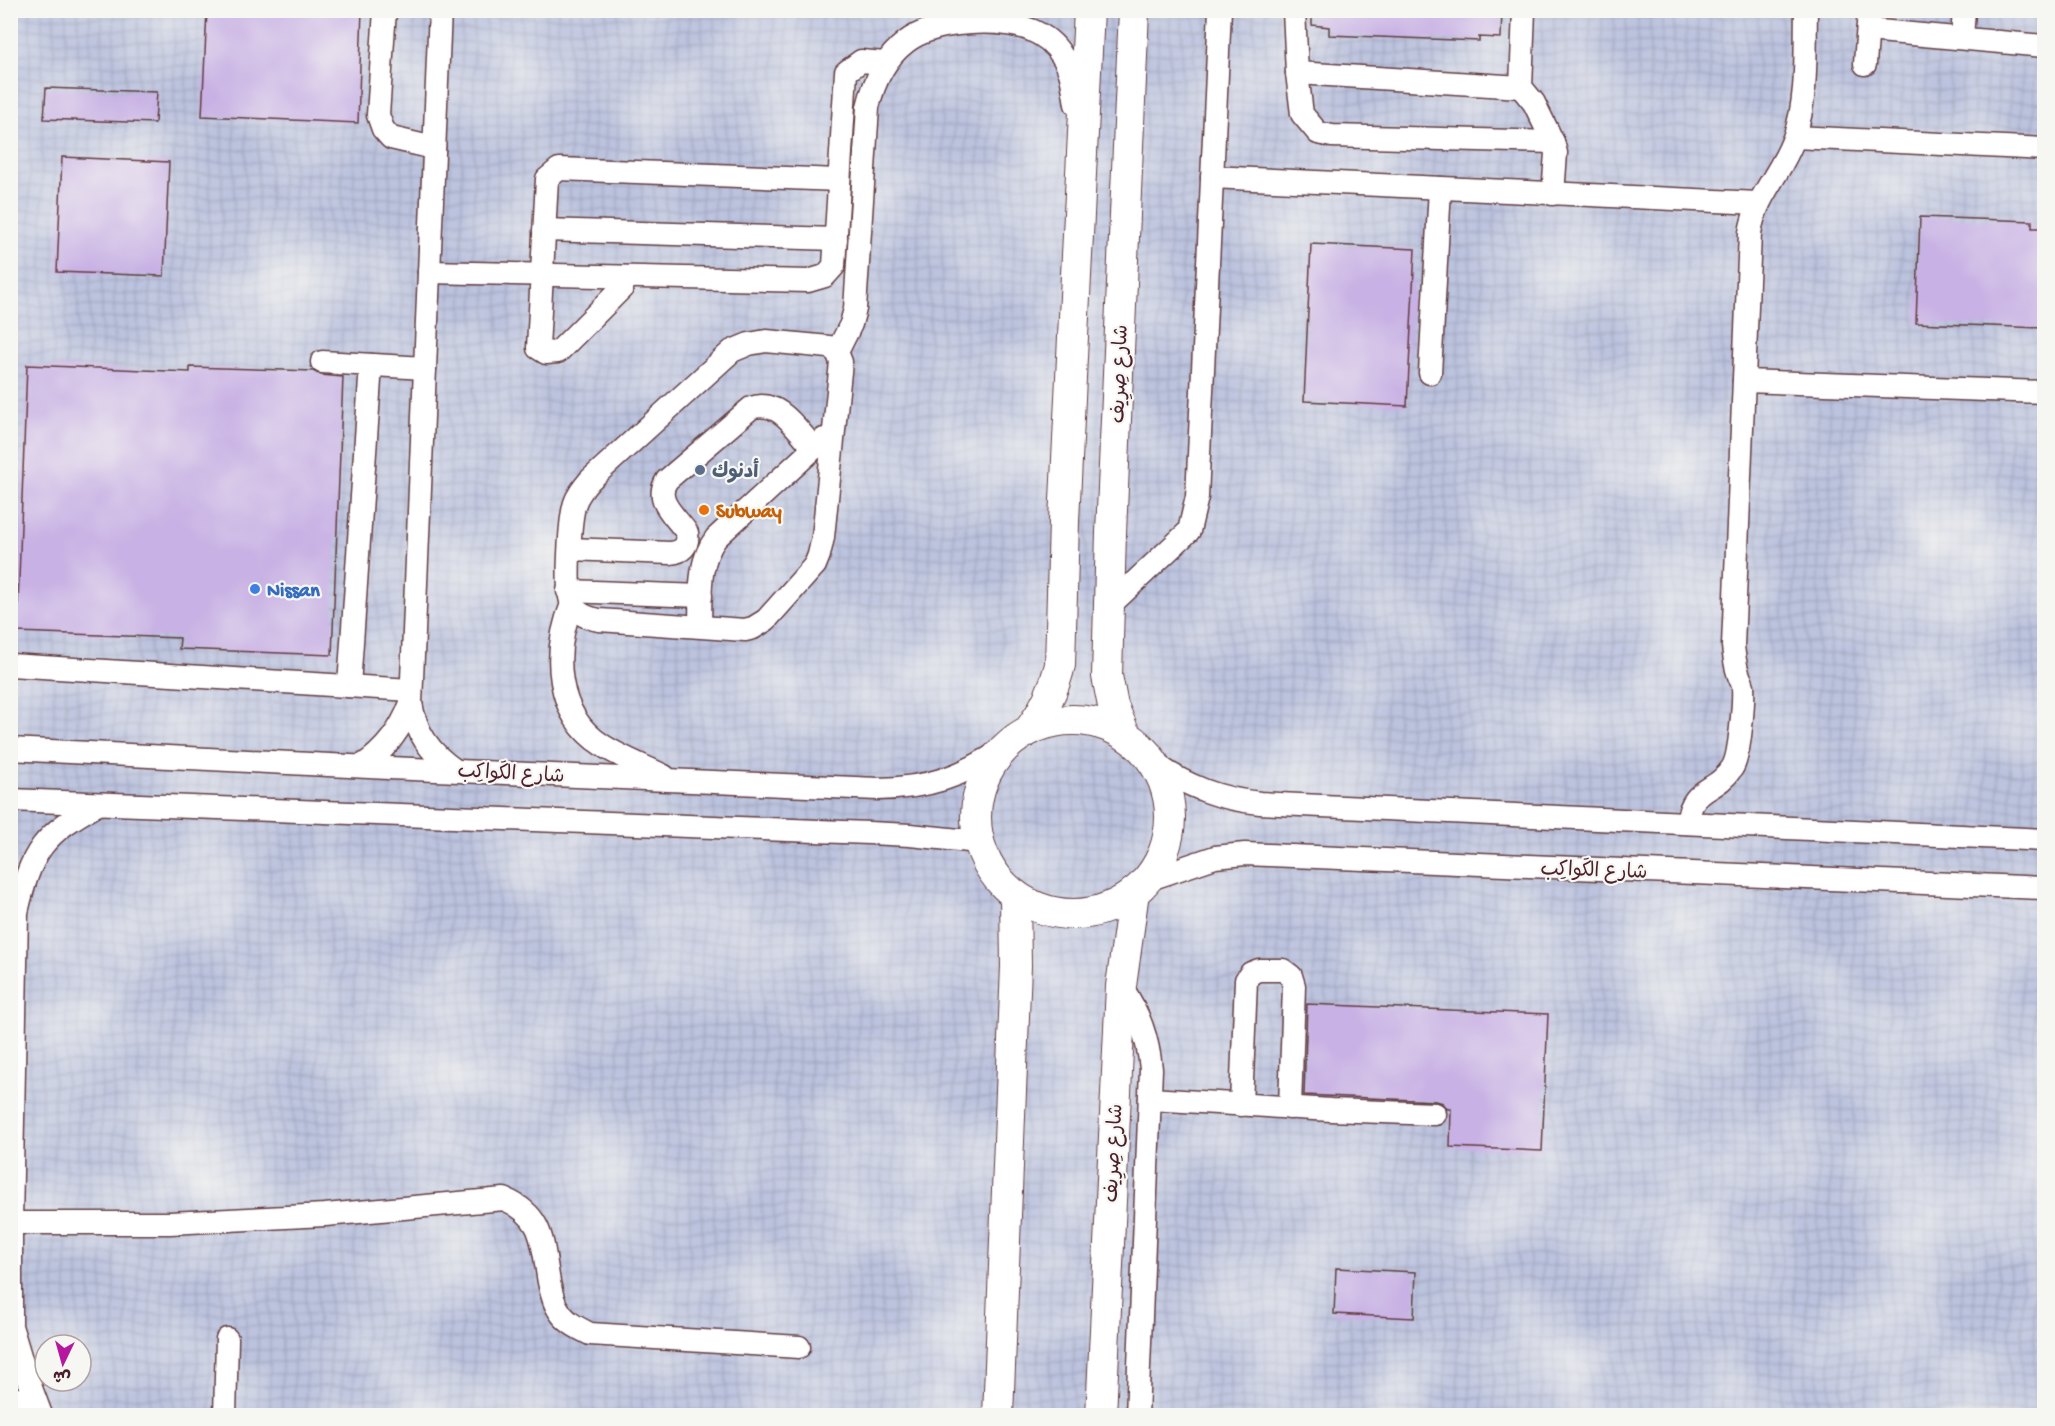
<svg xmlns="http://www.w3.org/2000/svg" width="2055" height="1426" viewBox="0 0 2055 1426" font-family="'Gochi Hand','Playpen Sans Arabic',sans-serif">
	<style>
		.industrial { fill: url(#industrial-grid); fill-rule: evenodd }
		.building { fill: #c8b1e4 }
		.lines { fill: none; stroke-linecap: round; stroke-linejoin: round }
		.minor-casing { stroke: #623c41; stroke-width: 25 }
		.major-casing { stroke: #623c41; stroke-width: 32 }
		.minor { stroke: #fff; stroke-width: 22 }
		.major { stroke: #fff; stroke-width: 30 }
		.service-dot { fill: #5c6f8a; stroke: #f6f6f2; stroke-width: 2 }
		.food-dot { fill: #e8710a; stroke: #f6f6f2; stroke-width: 2 }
		.shop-dot { fill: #3f7fe0; stroke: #f6f6f2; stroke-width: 2 }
		.labels { text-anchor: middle; stroke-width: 4.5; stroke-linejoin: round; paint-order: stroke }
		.street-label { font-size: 20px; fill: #4a1f2b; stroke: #f6f6f2 }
		.service-label { font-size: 20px; font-weight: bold; fill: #4e5e75; stroke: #f6f6f2; text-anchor: start }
		.food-label { font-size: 20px; font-weight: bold; fill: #c56008; stroke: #f6f6f2; text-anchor: start }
		.shop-label { font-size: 20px; font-weight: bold; fill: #366cbe; stroke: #f6f6f2; text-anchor: start }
	</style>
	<defs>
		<pattern id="industrial-grid" width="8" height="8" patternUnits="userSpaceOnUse" patternTransform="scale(1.5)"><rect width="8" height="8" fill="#bcc3de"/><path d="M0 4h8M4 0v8" fill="none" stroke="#a3a7bf"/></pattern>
	</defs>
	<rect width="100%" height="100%" fill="#f6f6f2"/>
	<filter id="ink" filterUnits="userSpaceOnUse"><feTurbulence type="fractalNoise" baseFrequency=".0167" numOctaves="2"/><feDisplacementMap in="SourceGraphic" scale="12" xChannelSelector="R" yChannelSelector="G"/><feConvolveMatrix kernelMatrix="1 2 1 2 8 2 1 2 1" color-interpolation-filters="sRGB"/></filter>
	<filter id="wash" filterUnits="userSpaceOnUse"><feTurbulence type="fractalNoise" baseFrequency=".008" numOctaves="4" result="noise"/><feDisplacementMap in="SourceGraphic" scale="24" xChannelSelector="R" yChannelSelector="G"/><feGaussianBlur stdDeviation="1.35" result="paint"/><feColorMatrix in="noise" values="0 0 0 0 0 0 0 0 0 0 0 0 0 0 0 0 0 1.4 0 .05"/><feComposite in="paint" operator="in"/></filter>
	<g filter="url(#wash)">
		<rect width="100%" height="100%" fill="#eadfbc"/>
		<path class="industrial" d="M 10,11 L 2044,11 L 2044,1415 L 11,1415 ZM 45,1345 L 81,1345 L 81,1381 L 45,1381 Z"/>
		<g id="blocks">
			<g class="building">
				<path d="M 207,10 L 362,10 L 358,123 L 202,116 Z"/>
				<path d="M 1312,10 L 1502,10 L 1501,38 L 1479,37 L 1479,41 L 1329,35 L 1329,27 L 1312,25 Z"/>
				<path d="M 46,88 L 157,92 L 155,123 L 44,119 Z"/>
				<path d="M 62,157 L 169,162 L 164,276 L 57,272 Z"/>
				<path d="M 1920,217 L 2032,221 L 2032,228 L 2044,228 L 2044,328 L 1916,323 Z"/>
				<path d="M 1311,244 L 1415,249 L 1407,406 L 1304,401 Z"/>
				<path d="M 27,365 L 190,372 L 190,367 L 313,371 L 321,375 L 343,377 L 332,655 L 179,649 L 180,638 L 17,632 Z"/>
				<path d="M 1307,1004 L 1548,1014 L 1542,1151 L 1450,1147 L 1451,1109 L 1447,1109 L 1443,1103 L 1436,1101 L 1304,1095 Z"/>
				<path d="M 1336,1268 L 1416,1272 L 1414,1318 L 1334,1314 Z"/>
			</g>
		</g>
	</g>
	<g filter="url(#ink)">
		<use href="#blocks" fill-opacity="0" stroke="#623c41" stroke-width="1.5"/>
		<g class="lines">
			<defs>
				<g id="minor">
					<path d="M 385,10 L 378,115 L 383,129 L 391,138 L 434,148"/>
					<path d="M 440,10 L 411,703 C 416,733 430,753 455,770"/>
					<path d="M 1294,10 L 1297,73 L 1302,114 L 1318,133 L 1332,136 L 1553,142"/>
					<path d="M 1524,10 L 1521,87 L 1534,103 L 1553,142 L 1556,153 L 1553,194"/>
					<path d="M 1868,30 L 2044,46"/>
					<path d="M 1962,38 L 1964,10"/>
					<path d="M 1865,64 L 1869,10"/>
					<path d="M 1297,73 L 1521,87"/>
					<path d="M 1795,137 L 2044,149"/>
					<path d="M 1212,177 L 1758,203"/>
					<path d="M 544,230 L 836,239"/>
					<path d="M 429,272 L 808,281 L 825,276 L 834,266 L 846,72 L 861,61 L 885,63"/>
					<path d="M 625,277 L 622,288 L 558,352 L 546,353 L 538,348 L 547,179 L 559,169 L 839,180"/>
					<path d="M 766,341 L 829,347 L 837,352 L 841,362 L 823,537 L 819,555 L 815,565 L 766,620 L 753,628 L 745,630 L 599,620 C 589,618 578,615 572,604 C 565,592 570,518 575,503 C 578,494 584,487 590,480 L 732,351 L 749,344 Z"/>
					<path d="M 837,352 L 851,324 L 855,309 L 868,107 C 874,81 885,58 906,42 C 934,20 999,18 1031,30 C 1043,35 1055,44 1062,56 C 1072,70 1073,87 1076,104"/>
					<path d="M 322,362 L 425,368"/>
					<path d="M 1430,373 L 1440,188"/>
					<path d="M 1744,381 L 2044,392"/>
					<path d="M 570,549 L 670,553 C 682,552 689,546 687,533 C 676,516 653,501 667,480 L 751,408 C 779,398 797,430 814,448"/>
					<path d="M 568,591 L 701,596"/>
					<path d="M 572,604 C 552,652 555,715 602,745 C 620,757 644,766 664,776"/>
					<path d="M 1109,606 L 1189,531 L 1197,497 L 1220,10"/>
					<path d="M 700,626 C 701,596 697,563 716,538 L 824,439"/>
					<path d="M 10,665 L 411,690"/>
					<path d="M 349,686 L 371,365"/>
					<path d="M 10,749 L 389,768 L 878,789 C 928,788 962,777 1003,749"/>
					<path d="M 1155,764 C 1188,787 1220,799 1260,803 L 2044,840"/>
					<path d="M 362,766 C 386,750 401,730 411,703"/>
					<path d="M 10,800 L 869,833 L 910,835 L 979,842"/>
					<path d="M 1687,823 C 1692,785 1715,794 1732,768 C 1740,757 1744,701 1743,686 C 1742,682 1739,677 1738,673 C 1735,664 1734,655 1733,646 L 1750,233 C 1756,194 1781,175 1794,138 C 1808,99 1805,52 1806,10"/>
					<path d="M 1147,880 L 1215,857 L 1245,854 L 2044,888"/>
					<path d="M 1121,986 C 1139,1013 1148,1038 1151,1069 L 1137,1416"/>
					<path d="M 1150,1099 L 1331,1110 L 1435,1114"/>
					<path d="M 1241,1105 L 1246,980 L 1251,973 L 1259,970 L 1283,970 L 1291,976 L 1294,986 L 1290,1108"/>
					<path d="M 10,1223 L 170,1223 L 325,1215 L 504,1199 C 545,1216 542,1244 549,1282 C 551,1291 553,1302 558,1309 C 565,1322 578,1328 590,1334 L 799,1347"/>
					<path d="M 10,1397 C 22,1401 35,1405 42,1416"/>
					<path d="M 40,1412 L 24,1369 L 11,1326 L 11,1223 L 17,912 C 31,851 43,834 98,804"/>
					<path d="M 225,1416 L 227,1339"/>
				</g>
				<g id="major">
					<circle cx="1073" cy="817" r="97"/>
					<path d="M 1030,729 C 1045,709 1054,690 1060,665 L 1064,521 L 1089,10"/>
					<path d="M 1125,734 L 1113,706 L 1107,676 L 1111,533 L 1134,10"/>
					<path d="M 998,1416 L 1016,966 L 1015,895"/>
					<path d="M 1101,1416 L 1121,986 L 1134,892"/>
				</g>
			</defs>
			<use href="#minor" class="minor-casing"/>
			<use href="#major" class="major-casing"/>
			<use href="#minor" class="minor"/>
			<use href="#major" class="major"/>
		</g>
	</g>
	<circle class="service-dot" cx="700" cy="470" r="6"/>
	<circle class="food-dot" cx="704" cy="510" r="6"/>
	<circle class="shop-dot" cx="255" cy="589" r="6"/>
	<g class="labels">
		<g class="street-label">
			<text transform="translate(1118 374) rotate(-88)" y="7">شارع صِرِيف</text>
			<text transform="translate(511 772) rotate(3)" y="7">شارع الكَواكِب</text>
			<text transform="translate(1594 869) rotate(2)" y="7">شارع الكَواكِب</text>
			<text transform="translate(1112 1153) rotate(-87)" y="7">شارع صِرِيف</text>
		</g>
		<g class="service-label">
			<text x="712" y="477">أدنوك</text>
		</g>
		<g class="food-label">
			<text x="716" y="517">Subway</text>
		</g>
		<g class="shop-label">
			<text x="267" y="596">Nissan</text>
		</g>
	</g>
	<rect width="2055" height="1426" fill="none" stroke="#f6f6f2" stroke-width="36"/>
	<g transform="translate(63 1363) rotate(185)"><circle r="28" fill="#f6f6f2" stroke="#b1a0a2" stroke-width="1.5"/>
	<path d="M0-4.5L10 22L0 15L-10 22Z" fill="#b5179e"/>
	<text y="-9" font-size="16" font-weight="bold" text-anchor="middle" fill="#4a1f2b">ش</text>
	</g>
</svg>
